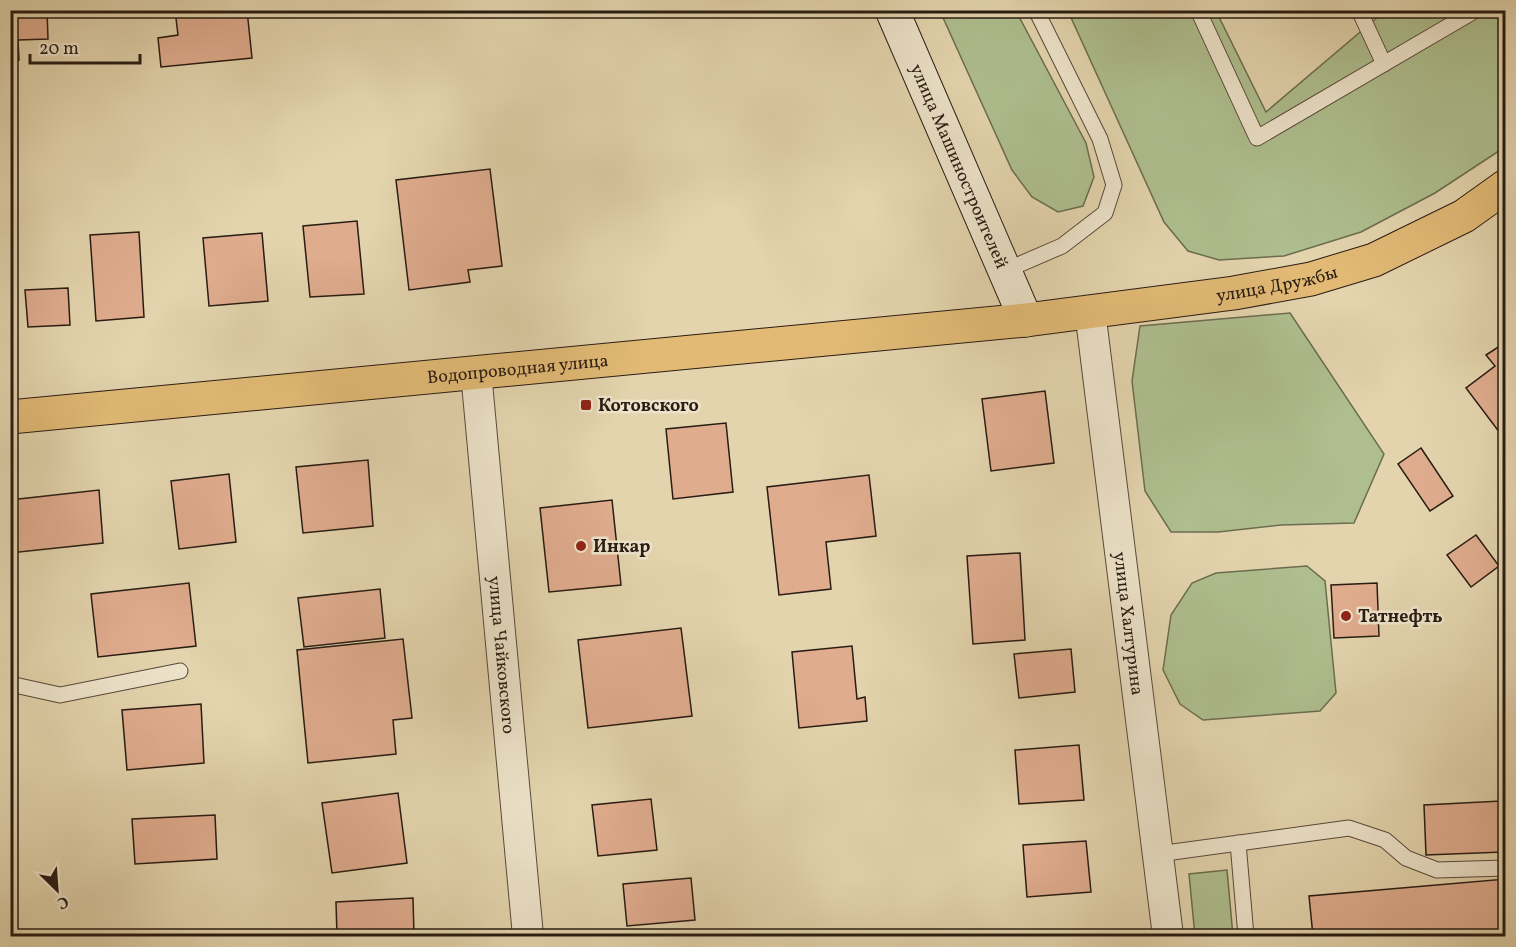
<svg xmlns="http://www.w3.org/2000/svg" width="1516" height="947" viewBox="0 0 1516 947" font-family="Vollkorn,serif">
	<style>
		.green { fill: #aebe8e; stroke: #6c6d50; stroke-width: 1.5 }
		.building { fill: #dfac8e; stroke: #291c13; stroke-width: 1.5 }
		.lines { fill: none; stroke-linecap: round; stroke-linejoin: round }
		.service-casing { stroke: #584a3a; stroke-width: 17 }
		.minor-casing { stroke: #584a3a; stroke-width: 32 }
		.secondary-casing { stroke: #291c13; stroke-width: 35 }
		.primary-casing { stroke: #291c13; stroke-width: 35 }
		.service { stroke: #ede3ca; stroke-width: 15 }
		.minor { stroke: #ede3ca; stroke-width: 30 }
		.secondary { stroke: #ede3ca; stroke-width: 33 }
		.primary { stroke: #e2ba76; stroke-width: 33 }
		.poi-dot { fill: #8f2418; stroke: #ede3ca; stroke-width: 2 }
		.labels { text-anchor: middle; stroke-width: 5; stroke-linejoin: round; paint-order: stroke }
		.street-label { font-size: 18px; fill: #291c13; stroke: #ede3ca }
		.poi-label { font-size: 18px; font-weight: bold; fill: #291c13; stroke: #ede3ca; text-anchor: start }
	</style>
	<rect width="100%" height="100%" fill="#e3d4ad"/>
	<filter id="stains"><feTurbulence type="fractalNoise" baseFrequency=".00333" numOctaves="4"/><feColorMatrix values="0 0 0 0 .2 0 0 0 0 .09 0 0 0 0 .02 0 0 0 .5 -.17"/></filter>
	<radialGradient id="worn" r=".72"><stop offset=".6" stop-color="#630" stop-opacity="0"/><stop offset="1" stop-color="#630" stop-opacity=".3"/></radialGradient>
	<g class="green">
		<path d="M 940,11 L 1016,11 L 1086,143 L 1094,177 L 1083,206 L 1058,212 L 1032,197 L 1012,170 Z"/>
		<path d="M 1068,11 L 1216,11 L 1266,112 L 1385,11 L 1505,11 L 1505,147 L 1435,193 L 1361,232 L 1284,256 L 1219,260 L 1188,251 L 1164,222 Z"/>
		<path d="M 1290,313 L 1384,454 L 1354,523 L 1281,525 L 1218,532 L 1171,532 L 1145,491 L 1132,381 L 1140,326 Z"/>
		<path d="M 1307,566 L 1325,581 L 1336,693 L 1320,711 L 1203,720 L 1180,704 L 1163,670 L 1171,615 L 1192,583 L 1216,573 Z"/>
		<path d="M 1227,870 L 1233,936 L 1195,936 L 1189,874 Z"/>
	</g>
	<g class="building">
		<path d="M 10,10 L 47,10 L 48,39 L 18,40 L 19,60 L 10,61 Z"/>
		<path d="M 175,10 L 247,10 L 252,58 L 161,67 L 158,38 L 178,35 Z"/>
		<path d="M 490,169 L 502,266 L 468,270 L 470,282 L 409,290 L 396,180 Z"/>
		<path d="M 357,221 L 364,294 L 310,297 L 303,226 Z"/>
		<path d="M 139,232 L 144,317 L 96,321 L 90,235 Z"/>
		<path d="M 262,233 L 268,301 L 209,306 L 203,238 Z"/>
		<path d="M 68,288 L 70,325 L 28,327 L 25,290 Z"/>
		<path d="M 1506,342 L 1506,441 L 1466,388 L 1495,366 L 1486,355 Z"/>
		<path d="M 1045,391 L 1054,463 L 991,471 L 982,399 Z"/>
		<path d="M 726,423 L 733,492 L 673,499 L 666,429 Z"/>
		<path d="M 1421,448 L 1453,496 L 1430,511 L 1398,464 Z"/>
		<path d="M 368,460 L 373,526 L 303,533 L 296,467 Z"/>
		<path d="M 229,474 L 236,542 L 179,549 L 171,481 Z"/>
		<path d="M 869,475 L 876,536 L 826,542 L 831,589 L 779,595 L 767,487 Z"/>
		<path d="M 99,490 L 103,543 L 10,553 L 10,500 Z"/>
		<path d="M 612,500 L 621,585 L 549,592 L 540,508 Z"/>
		<path d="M 1476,535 L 1499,566 L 1471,587 L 1447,555 Z"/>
		<path d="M 1020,553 L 1025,640 L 973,644 L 967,556 Z"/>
		<path d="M 189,583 L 196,646 L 98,657 L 91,594 Z"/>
		<path d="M 1377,583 L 1379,636 L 1334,638 L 1331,585 Z"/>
		<path d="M 380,589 L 385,638 L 304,647 L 298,598 Z"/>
		<path d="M 681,628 L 692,716 L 588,728 L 578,640 Z"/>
		<path d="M 403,639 L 412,718 L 393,720 L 396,754 L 308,763 L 297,650 Z"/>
		<path d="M 852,646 L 857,699 L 865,697 L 867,721 L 799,728 L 792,652 Z"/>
		<path d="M 1071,649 L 1075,692 L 1019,698 L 1014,654 Z"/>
		<path d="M 201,704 L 204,763 L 127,770 L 122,710 Z"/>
		<path d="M 1079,745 L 1084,800 L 1019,804 L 1015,750 Z"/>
		<path d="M 398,793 L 407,863 L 332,873 L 322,803 Z"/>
		<path d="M 651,799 L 657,850 L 598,856 L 592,805 Z"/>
		<path d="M 1501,801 L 1503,852 L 1426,855 L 1424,805 Z"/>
		<path d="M 215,815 L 217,859 L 135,864 L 132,819 Z"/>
		<path d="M 1086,841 L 1091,892 L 1027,897 L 1023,845 Z"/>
		<path d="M 691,878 L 695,920 L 627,926 L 623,884 Z"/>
		<path d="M 1506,879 L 1506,936 L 1313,936 L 1309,896 Z"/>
		<path d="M 413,898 L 414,936 L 337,936 L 336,902 Z"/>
		<path d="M 1100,932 L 1101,936 L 1041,936 Z"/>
	</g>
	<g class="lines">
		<defs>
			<g id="service">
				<path d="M 1198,10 L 1257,138 L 1476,10"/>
				<path d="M 1359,10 L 1384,64"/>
				<path d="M 1004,271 L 1062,246 L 1105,213 L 1114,185 L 1100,139 L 1036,10"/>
				<path d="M 10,684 L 60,695 L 180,671"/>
				<path d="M 1238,843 L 1246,936"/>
				<path d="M 1158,854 L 1349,828 L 1385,840 L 1406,858 L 1437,870 L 1506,868"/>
			</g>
			<g id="minor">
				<path id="s1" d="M 1090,311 L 1168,936"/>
				<path id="s2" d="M 476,372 L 528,936"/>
			</g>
			<g id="secondary">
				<path id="s3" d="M 892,10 L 1026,320"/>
			</g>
			<g id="primary">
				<path id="s4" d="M 10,417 L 1026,320 L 1234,293 L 1311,279 L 1374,260 L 1464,216 L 1506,186"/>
			</g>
		</defs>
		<use href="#service" class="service-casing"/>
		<use href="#minor" class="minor-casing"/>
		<use href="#secondary" class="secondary-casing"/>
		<use href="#primary" class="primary-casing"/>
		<use href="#service" class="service"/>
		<use href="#minor" class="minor"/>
		<use href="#secondary" class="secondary"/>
		<use href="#primary" class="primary"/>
	</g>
	<g class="poi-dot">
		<rect x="580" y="399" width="12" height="12" rx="3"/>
		<circle cx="581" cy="546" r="6"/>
		<circle cx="1346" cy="616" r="6"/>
	</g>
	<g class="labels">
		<g class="street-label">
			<text dy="6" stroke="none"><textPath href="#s3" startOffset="170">улица Машиностроителей</textPath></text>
			<text dy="6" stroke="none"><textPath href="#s4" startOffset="1274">улица Дружбы</textPath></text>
			<text dy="6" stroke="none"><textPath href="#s4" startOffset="510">Водопроводная улица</textPath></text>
			<text dy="6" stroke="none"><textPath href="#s1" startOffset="315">улица Халтурина</textPath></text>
			<text dy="6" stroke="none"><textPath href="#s2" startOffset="284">улица Чайковского</textPath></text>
		</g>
		<g class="poi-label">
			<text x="598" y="411">Котовского</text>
			<text x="593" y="552">Инкар</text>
			<text x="1358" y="622">Татнефть</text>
		</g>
	</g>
	<rect width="1516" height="947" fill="none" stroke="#e3d4ad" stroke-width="36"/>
	<rect x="12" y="12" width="1492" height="923" fill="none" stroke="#291c13" stroke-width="3"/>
	<rect x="18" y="18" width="1480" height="911" fill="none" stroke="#291c13" stroke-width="1.5"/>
	<g transform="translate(57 890) rotate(155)" stroke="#ede3ca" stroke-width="4.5" paint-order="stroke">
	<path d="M0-4.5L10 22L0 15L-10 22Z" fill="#291c13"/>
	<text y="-9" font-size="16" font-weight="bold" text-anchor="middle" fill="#291c13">С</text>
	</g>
	<path d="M30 54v9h110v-9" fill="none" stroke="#291c13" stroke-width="3"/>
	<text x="39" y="54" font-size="18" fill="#291c13" stroke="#ede3ca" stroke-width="4.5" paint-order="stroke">20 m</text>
	<rect width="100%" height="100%" filter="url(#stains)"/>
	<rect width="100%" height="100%" fill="url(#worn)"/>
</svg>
